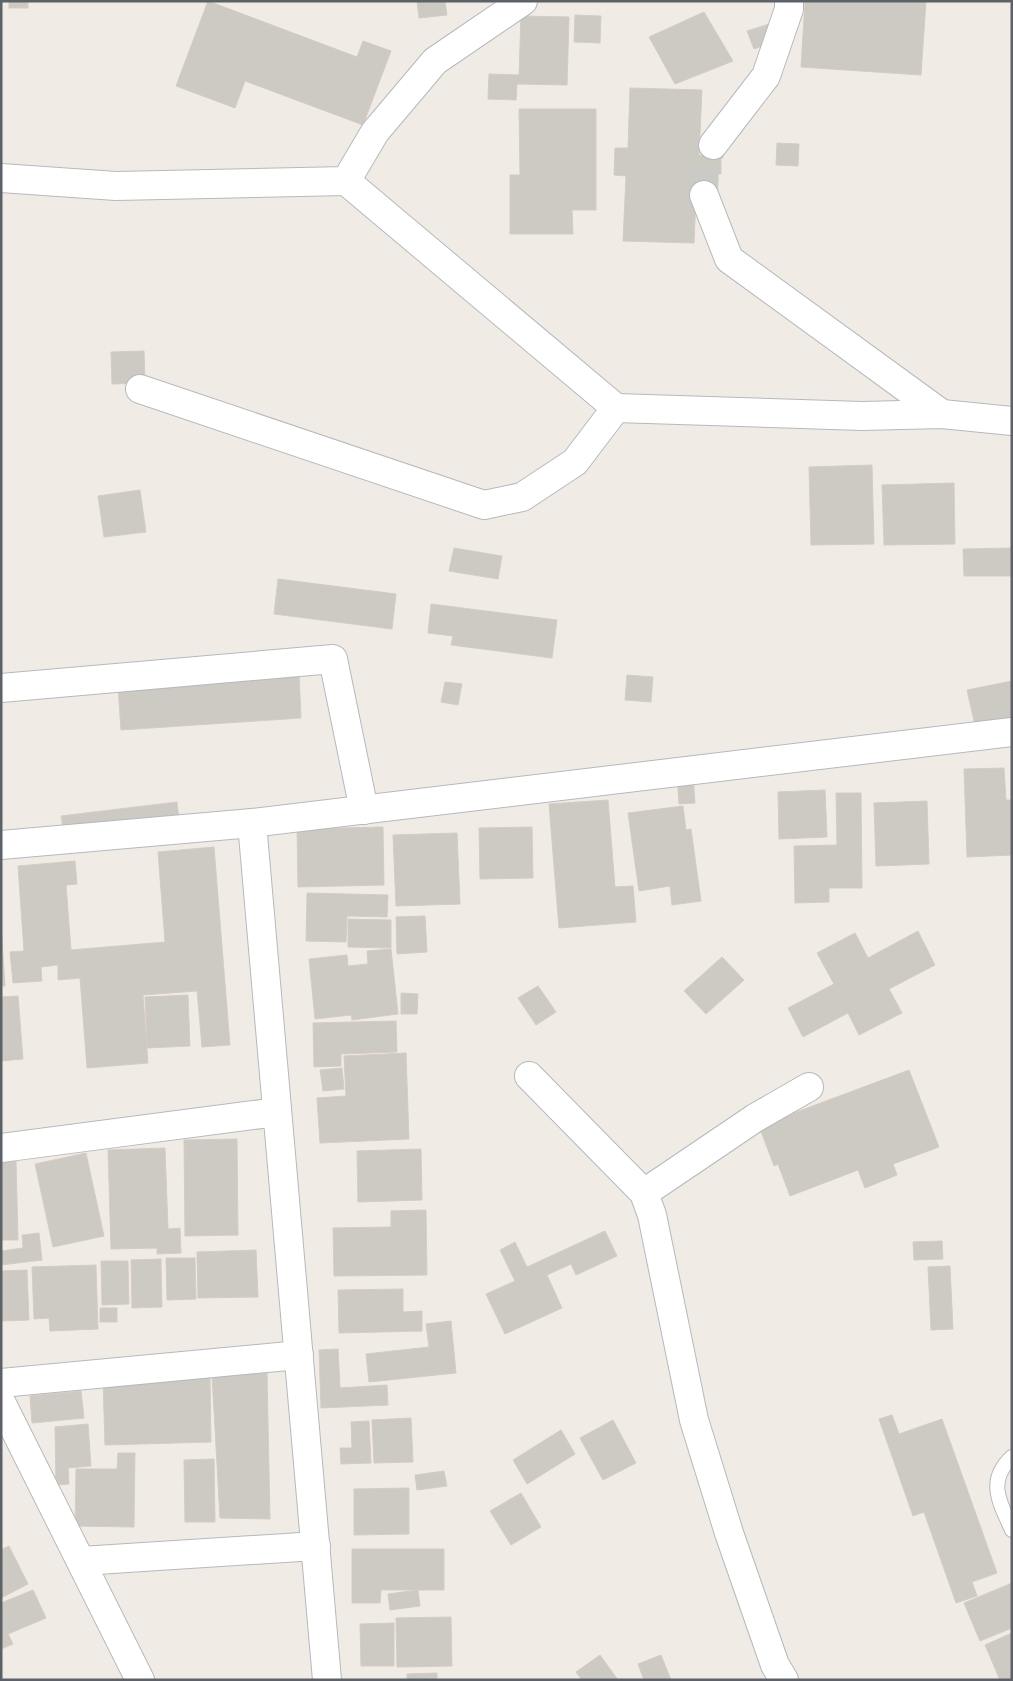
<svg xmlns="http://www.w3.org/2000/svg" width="1013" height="1681" viewBox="0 0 1013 1681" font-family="Ubuntu,sans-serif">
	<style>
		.building { fill: #cdc9c3; stroke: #d6ccc2 }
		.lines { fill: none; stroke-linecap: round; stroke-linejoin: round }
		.minor-tunnel { stroke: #cbcac6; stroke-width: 28; stroke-dasharray: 28 14; stroke-linecap: butt }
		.service-casing { stroke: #b5b9bd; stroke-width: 16 }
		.minor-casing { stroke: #b5b9bd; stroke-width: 30 }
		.service { stroke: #fff; stroke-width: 14 }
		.minor { stroke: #fff; stroke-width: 28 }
	</style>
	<rect width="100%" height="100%" fill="#f0ece5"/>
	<g class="building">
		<rect x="9" y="1" width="19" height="7"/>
		<path d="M 208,1 L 357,57 L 363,41 L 391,51 L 363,125 L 245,81 L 235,108 L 176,86 Z"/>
		<path d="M 417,1 L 445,1 L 447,15 L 419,18 Z"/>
		<path d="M 805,1 L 926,1 L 921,75 L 801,67 Z"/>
		<path d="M 704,12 L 733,61 L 675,84 L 649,37 Z"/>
		<path d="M 575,15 L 601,16 L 600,43 L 574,42 Z"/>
		<path d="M 521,16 L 569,17 L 567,85 L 517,84 L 516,100 L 488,99 L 489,74 L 519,75 Z"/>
		<path d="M 769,24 L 774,42 L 754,49 L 747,31 Z"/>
		<path d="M 630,88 L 702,90 L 699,155 L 721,156 L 721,174 L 697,173 L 694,243 L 623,241 L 626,176 L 614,175 L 615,148 L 628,148 Z"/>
		<path d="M 519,109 L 596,109 L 596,210 L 572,210 L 573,234 L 510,234 L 510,175 L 520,175 Z"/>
		<path d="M 777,143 L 799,144 L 798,166 L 776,165 Z"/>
		<path d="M 144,351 L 145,383 L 112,384 L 111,352 Z"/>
		<path d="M 872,465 L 874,544 L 811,545 L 809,467 Z"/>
		<path d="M 954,483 L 955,544 L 884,545 L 882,485 Z"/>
		<path d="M 140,490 L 146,532 L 104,537 L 98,496 Z"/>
		<path d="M 454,548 L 502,556 L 498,579 L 449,571 Z"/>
		<path d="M 1012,548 L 1012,576 L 964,576 L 963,549 Z"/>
		<path d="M 278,579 L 396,594 L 392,629 L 274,614 Z"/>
		<path d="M 431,604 L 557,620 L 552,658 L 451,645 L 453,636 L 428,633 Z"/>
		<path d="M 299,674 L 301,718 L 121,730 L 118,687 Z"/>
		<path d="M 627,675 L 653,677 L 651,702 L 625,700 Z"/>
		<path d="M 1012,681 L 1012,723 L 976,730 L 967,690 Z"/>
		<path d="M 445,682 L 462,684 L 458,705 L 441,702 Z"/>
		<path d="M 1004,768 L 1006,800 L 1012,800 L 1012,855 L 967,857 L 964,769 Z"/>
		<path d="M 677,774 L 693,774 L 695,803 L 679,804 Z"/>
		<path d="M 825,790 L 827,837 L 779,839 L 778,792 Z"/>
		<path d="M 836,793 L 861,793 L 862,888 L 829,888 L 829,902 L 795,903 L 794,846 L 837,845 Z"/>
		<path d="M 608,800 L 615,887 L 633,886 L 636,922 L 559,928 L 549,804 Z"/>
		<path d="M 927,801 L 929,864 L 876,866 L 874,803 Z"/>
		<path d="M 177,802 L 179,820 L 64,834 L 61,816 Z"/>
		<path d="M 683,806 L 686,830 L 691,829 L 701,901 L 672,905 L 670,886 L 639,891 L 628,813 Z"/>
		<path d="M 383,827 L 384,885 L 298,887 L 297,829 Z"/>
		<path d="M 532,827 L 533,878 L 480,879 L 479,828 Z"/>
		<path d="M 457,833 L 460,904 L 396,906 L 393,835 Z"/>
		<path d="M 214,847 L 230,1045 L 202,1047 L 197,991 L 143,995 L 148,1063 L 87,1068 L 80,978 L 58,980 L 58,965 L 41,967 L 42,981 L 13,983 L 10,952 L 24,951 L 18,866 L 75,861 L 77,884 L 66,885 L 71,950 L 165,942 L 158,852 Z"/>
		<path d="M 307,893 L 388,895 L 387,917 L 347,916 L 346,942 L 306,941 Z"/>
		<path d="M 425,916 L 427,952 L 397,954 L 396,917 Z"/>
		<path d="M 348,919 L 391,920 L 391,948 L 348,947 Z"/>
		<path d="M 1,925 L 5,986 L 1,986 Z"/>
		<path d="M 918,931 L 935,965 L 889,989 L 902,1013 L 859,1035 L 848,1013 L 803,1037 L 788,1008 L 834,984 L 817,953 L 855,933 L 868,958 Z"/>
		<path d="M 391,949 L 398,1014 L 352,1020 L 351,1015 L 315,1019 L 309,959 L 347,955 L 348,966 L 368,964 L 367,951 Z"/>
		<path d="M 722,957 L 744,980 L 706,1014 L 684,991 Z"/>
		<path d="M 538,986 L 556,1012 L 536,1025 L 518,998 Z"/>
		<path d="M 401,993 L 418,994 L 417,1014 L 401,1014 Z"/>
		<path d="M 188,995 L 190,1046 L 147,1048 L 145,997 Z"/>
		<path d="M 18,996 L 23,1059 L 1,1061 L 1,997 Z"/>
		<path d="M 396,1021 L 397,1052 L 341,1054 L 341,1066 L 314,1067 L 313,1023 Z"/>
		<path d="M 406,1053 L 409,1139 L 320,1143 L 317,1098 L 346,1096 L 344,1056 Z"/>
		<path d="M 342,1068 L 344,1089 L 323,1091 L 320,1070 Z"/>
		<path d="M 909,1070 L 939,1147 L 893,1164 L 897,1175 L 865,1188 L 858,1170 L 790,1196 L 778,1164 L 774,1166 L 759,1126 Z"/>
		<path d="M 237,1139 L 238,1235 L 185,1236 L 184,1140 Z"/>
		<path d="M 165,1148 L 168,1229 L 180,1228 L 181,1253 L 157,1254 L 157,1248 L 111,1249 L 108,1150 Z"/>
		<path d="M 421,1149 L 422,1200 L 358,1202 L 357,1151 Z"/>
		<path d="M 86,1153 L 104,1236 L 53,1247 L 35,1164 Z"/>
		<path d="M 1,1161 L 16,1161 L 18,1240 L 1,1240 Z"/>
		<path d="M 426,1210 L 427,1275 L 334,1276 L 333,1228 L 391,1227 L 391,1211 Z"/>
		<path d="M 605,1231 L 617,1256 L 576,1275 L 571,1264 L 547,1275 L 562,1308 L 505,1334 L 486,1294 L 515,1281 L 500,1250 L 515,1242 L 527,1267 Z"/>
		<path d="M 39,1233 L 42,1260 L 1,1265 L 1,1251 L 23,1248 L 22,1235 Z"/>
		<path d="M 942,1241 L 943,1259 L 914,1260 L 913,1242 Z"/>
		<path d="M 256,1250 L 258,1297 L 198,1298 L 197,1252 Z"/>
		<path d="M 166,1258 L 195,1258 L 196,1299 L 167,1300 Z"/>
		<path d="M 161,1259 L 162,1307 L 132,1308 L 131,1260 Z"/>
		<path d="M 101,1261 L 128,1261 L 129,1304 L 102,1305 Z"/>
		<path d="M 96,1265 L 98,1329 L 50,1331 L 49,1318 L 34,1319 L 32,1267 Z"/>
		<path d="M 950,1266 L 953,1329 L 931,1330 L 928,1267 Z"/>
		<path d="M 27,1270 L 29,1320 L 1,1321 L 1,1271 Z"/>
		<path d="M 403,1289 L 403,1312 L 422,1311 L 422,1331 L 339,1333 L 338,1290 Z"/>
		<rect x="100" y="1308" width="17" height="14"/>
		<path d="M 451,1321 L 456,1373 L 369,1382 L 366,1354 L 429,1347 L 426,1324 Z"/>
		<path d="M 338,1349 L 340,1388 L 387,1385 L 388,1405 L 321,1408 L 319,1350 Z"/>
		<path d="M 267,1373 L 270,1519 L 220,1518 L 212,1375 Z"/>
		<path d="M 210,1377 L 211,1442 L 105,1445 L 103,1380 Z"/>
		<path d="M 81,1391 L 84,1418 L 32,1423 L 30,1396 Z"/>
		<path d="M 892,1415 L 899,1434 L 942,1419 L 997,1573 L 972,1582 L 977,1596 L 956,1603 L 924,1512 L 913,1516 L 879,1419 Z"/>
		<path d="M 411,1418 L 413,1462 L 374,1463 L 372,1420 Z"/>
		<path d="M 613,1420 L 636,1463 L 603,1480 L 580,1438 Z"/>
		<path d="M 369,1421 L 371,1463 L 341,1464 L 340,1448 L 352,1448 L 351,1422 Z"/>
		<path d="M 88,1424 L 91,1466 L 68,1468 L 69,1484 L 56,1485 L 55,1427 Z"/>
		<path d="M 561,1430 L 575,1454 L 527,1484 L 513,1460 Z"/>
		<path d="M 118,1453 L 135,1453 L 134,1527 L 75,1526 L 76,1469 L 117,1469 Z"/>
		<path d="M 214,1459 L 215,1522 L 185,1522 L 184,1460 Z"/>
		<path d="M 444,1471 L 447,1486 L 417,1490 L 415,1475 Z"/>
		<path d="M 409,1488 L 409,1534 L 354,1535 L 354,1489 Z"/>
		<path d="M 521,1493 L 541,1527 L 511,1545 L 490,1511 Z"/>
		<path d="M 9,1546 L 28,1584 L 1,1598 L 1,1550 Z"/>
		<path d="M 352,1549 L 444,1549 L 444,1590 L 381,1590 L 380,1603 L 352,1603 Z"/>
		<path d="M 1012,1583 L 1012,1628 L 980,1641 L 964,1603 Z"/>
		<path d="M 33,1590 L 46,1618 L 8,1634 L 13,1644 L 1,1649 L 1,1603 Z"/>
		<path d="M 418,1590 L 420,1606 L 390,1610 L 388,1594 Z"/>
		<path d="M 451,1617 L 452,1666 L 397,1667 L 396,1618 Z"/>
		<path d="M 394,1623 L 394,1666 L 361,1666 L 360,1624 Z"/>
		<path d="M 1012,1633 L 1012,1680 L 1000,1680 L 985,1645 Z"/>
		<path d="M 600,1655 L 618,1680 L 582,1680 L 576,1672 Z"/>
		<path d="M 661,1655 L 671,1680 L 644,1680 L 638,1664 Z"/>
		<path d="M 437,1673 L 437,1680 L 407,1680 L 407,1674 Z"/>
	</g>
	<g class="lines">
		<path class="minor-tunnel" d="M 704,195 L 705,165 L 713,145"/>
		<defs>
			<path id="service" d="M 1012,1457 C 986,1481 1000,1503 1012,1530"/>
			<g id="minor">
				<path d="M 713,145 L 766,76 L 789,9 L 789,1"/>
				<path d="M 1,178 L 116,186 L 346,181 L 375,132 L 435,61 L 523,1"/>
				<path d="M 346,181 L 616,408"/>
				<path d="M 704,195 L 729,259 L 942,414"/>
				<path d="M 140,389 L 484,505 L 522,497 L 575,462 L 616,408 L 862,416 L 942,414 L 1012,421"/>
				<path d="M 1,688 L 333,659 L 364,810"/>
				<path d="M 1,845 L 252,823"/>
				<path d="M 529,1076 L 644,1193 L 652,1215 L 694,1420 L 729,1533 L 775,1665 L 784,1680"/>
				<path d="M 1,1148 L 277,1112"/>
				<path d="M 644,1193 L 755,1118 L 809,1087"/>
				<path d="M 1,1383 L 299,1355"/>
				<path d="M 1,1402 L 140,1680"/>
				<path d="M 81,1561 L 316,1546"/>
				<path d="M 327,1680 L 252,823 L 1012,732"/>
			</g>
		</defs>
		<use href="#service" class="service-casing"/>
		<use href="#minor" class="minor-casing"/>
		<use href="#service" class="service"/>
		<use href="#minor" class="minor"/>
	</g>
	<rect width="1013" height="1681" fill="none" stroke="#5c6267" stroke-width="5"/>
</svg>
